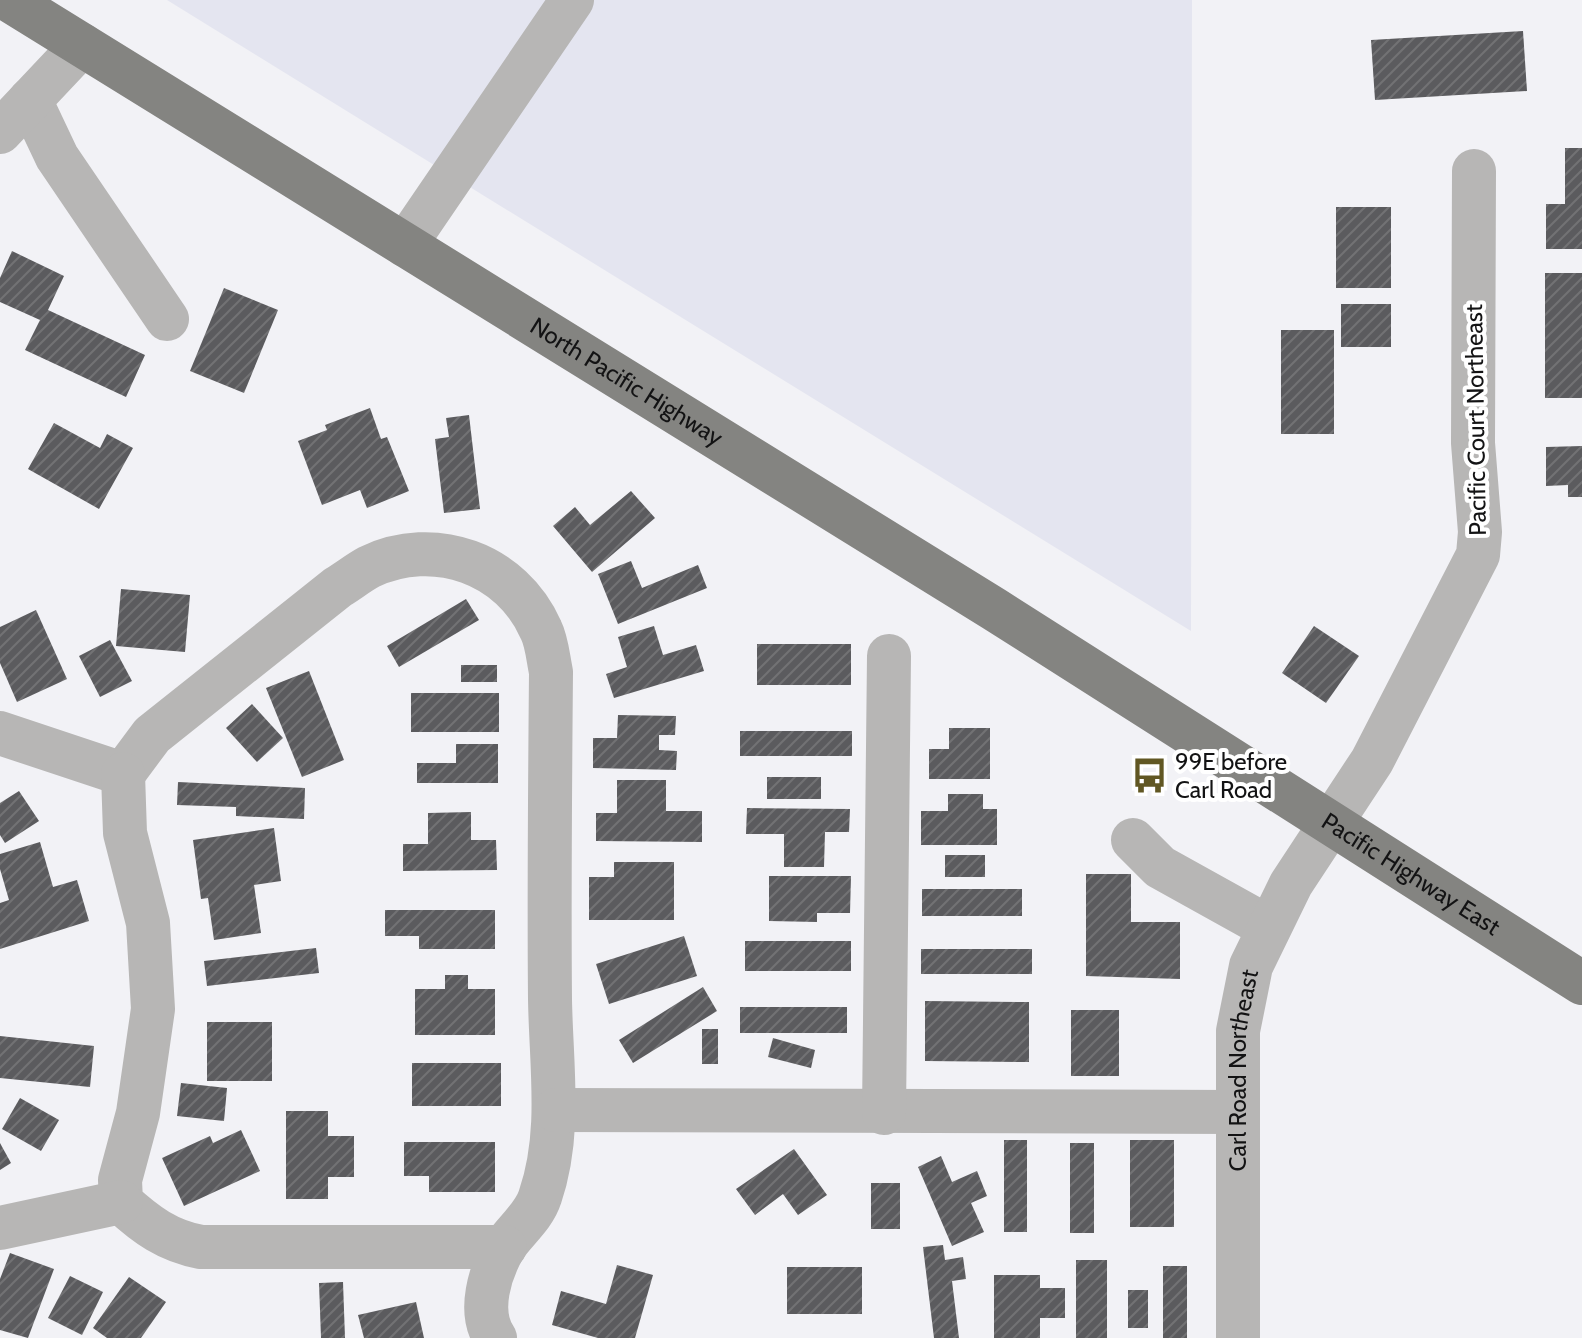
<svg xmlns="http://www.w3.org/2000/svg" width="1582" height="1338" viewBox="0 0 1582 1338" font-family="Cabin,sans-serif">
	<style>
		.built { fill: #e4e5f0 }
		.building { fill: url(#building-hatch) }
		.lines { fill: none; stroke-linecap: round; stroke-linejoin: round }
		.minor { stroke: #b7b6b5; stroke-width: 44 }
		.major { stroke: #848481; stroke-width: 44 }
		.labels { text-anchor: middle; stroke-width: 8; stroke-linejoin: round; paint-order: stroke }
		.street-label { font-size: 24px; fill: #131314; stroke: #fff }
		.poi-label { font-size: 24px; fill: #131314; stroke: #fff; text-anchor: start }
	</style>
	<defs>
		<pattern id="building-hatch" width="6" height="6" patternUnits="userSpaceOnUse" patternTransform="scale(2)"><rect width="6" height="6" fill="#5b5b5e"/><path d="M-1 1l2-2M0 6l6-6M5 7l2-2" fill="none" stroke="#727274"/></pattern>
	</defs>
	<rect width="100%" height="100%" fill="#f2f2f6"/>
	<path class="built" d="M 167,0 L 1192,0 L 1191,631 L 507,210 Z"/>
	<g class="building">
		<path d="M 1523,31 L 1527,91 L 1375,100 L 1371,40 Z"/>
		<path d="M 1565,148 L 1582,148 L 1582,249 L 1546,249 L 1546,204 L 1565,204 Z"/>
		<rect x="1336" y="207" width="55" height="81"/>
		<path d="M 12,251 L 64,276 L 48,310 L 145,355 L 126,397 L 25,350 L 40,320 L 0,302 L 0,278 Z"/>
		<rect x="1545" y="273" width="37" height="125"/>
		<path d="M 224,288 L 278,310 L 244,393 L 190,371 Z"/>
		<rect x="1341" y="304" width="50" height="43"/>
		<rect x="1281" y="330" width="53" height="104"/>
		<path d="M 370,408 L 381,439 L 387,437 L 409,491 L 367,508 L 360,490 L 322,505 L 298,441 L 327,430 L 325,425 Z"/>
		<path d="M 469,415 L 480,509 L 444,513 L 435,439 L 449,437 L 446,418 Z"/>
		<path d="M 54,423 L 100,448 L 107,434 L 133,448 L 99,509 L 28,469 Z"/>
		<path d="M 1582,446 L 1582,497 L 1568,497 L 1568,485 L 1546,486 L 1546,447 Z"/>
		<path d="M 631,491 L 655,518 L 592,572 L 553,526 L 575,507 L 590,525 Z"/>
		<path d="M 631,561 L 642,588 L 698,565 L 707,588 L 618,624 L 598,574 Z"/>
		<path d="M 121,589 L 190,595 L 185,652 L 116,646 Z"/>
		<path d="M 466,599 L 479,620 L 399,667 L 387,646 Z"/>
		<path d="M 36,610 L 67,679 L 17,702 L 0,663 L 0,627 Z"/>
		<path d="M 654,626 L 663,655 L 696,645 L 704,671 L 614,698 L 606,674 L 627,667 L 618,637 Z"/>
		<path d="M 1314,626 L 1359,656 L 1326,703 L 1282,673 Z"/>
		<path d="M 110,640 L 132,681 L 100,697 L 79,656 Z"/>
		<rect x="757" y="644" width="94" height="41"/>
		<rect x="461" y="665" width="36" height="17"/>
		<path d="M 309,671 L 344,760 L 302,777 L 266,688 Z"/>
		<rect x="411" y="693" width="88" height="39"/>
		<path d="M 252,704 L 283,738 L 257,762 L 226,728 Z"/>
		<path d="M 618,715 L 676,716 L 675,735 L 659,735 L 659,750 L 677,751 L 676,770 L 593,768 L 593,738 L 617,738 Z"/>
		<path d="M 949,728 L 990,728 L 990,779 L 929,779 L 929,749 L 949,749 Z"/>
		<rect x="740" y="731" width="112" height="25"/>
		<path d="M 456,744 L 498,744 L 498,783 L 417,783 L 417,763 L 456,763 Z"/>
		<rect x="767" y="777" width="54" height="22"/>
		<path d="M 617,780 L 666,780 L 666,811 L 702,811 L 702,842 L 596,841 L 596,813 L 617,813 Z"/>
		<path d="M 178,782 L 305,788 L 304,819 L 236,816 L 236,807 L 177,805 Z"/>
		<path d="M 19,791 L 39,821 L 5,843 L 0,835 L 0,803 Z"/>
		<path d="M 948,794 L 983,794 L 983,809 L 997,809 L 997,845 L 921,845 L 921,811 L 948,811 Z"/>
		<path d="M 747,808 L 850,809 L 849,832 L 825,832 L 824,867 L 784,867 L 784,834 L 746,834 Z"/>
		<path d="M 471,812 L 471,840 L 496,840 L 497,870 L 403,871 L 403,844 L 428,844 L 428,813 Z"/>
		<path d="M 274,828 L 281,881 L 254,885 L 261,933 L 214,940 L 208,898 L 201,899 L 193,840 Z"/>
		<path d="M 40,842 L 53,887 L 77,880 L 89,921 L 0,949 L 0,903 L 9,900 L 0,869 L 0,854 Z"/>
		<rect x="945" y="855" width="40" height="22"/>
		<path d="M 614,862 L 674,862 L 674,920 L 589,920 L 589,877 L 614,877 Z"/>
		<path d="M 1086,874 L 1131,874 L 1131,922 L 1180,922 L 1180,979 L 1086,976 Z"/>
		<path d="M 769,876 L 851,876 L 850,913 L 817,913 L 817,922 L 769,921 Z"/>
		<rect x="922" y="889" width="100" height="27"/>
		<path d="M 385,910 L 495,910 L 495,949 L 419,949 L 419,936 L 385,936 Z"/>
		<path d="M 684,936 L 697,976 L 609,1004 L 596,964 Z"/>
		<rect x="745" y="941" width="106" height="30"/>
		<path d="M 316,948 L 319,973 L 207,986 L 204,961 Z"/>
		<rect x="921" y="949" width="111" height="25"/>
		<path d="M 445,975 L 468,975 L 468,989 L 495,989 L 495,1035 L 415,1035 L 415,989 L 445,989 Z"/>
		<path d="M 703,987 L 717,1011 L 633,1063 L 619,1040 Z"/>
		<path d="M 925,1001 L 1029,1002 L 1029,1062 L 925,1061 Z"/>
		<rect x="740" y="1007" width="107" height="26"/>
		<rect x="1071" y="1010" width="48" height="66"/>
		<rect x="207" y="1022" width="65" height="59"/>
		<rect x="702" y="1029" width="16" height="35"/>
		<path d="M 0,1036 L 94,1046 L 90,1087 L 0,1078 Z"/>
		<path d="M 773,1038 L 815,1050 L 811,1068 L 768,1057 Z"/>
		<rect x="412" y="1063" width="89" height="43"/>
		<path d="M 181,1083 L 227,1088 L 224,1121 L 177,1116 Z"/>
		<path d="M 20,1098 L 59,1120 L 41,1151 L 2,1129 Z"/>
		<path d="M 286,1111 L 328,1111 L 328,1136 L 354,1136 L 354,1177 L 328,1177 L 328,1199 L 286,1199 Z"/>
		<path d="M 241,1130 L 260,1171 L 184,1206 L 162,1158 L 210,1136 L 213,1143 Z"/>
		<rect x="1004" y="1140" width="23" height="92"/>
		<rect x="1130" y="1140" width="44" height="87"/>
		<path d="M 404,1142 L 495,1142 L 495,1192 L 429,1192 L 429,1176 L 404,1176 Z"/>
		<path d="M 0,1143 L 11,1163 L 0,1170 Z"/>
		<rect x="1070" y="1143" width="24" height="90"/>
		<path d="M 794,1149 L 827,1195 L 798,1215 L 783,1194 L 755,1215 L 736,1189 Z"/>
		<path d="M 941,1156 L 952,1182 L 977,1171 L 987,1196 L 971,1203 L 984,1232 L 952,1246 L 918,1167 Z"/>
		<rect x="871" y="1183" width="29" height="46"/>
		<path d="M 943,1245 L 945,1260 L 963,1257 L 966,1279 L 952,1281 L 959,1338 L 934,1338 L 923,1247 Z"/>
		<path d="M 10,1253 L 54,1269 L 28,1338 L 0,1330 L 0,1279 Z"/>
		<rect x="1076" y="1260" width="31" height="78"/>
		<path d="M 617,1265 L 653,1275 L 635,1338 L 598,1338 L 552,1325 L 561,1291 L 606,1304 Z"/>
		<rect x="1163" y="1266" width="24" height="72"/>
		<rect x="787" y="1267" width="75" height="47"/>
		<path d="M 994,1275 L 1040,1275 L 1040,1288 L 1065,1288 L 1065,1318 L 1040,1318 L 1040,1338 L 994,1338 Z"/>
		<path d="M 70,1276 L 103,1292 L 82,1335 L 48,1318 Z"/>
		<path d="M 129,1277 L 166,1302 L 141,1338 L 107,1338 L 93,1328 Z"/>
		<path d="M 343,1282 L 345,1338 L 321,1338 L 319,1283 Z"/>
		<rect x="1128" y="1290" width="20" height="38"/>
		<path d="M 416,1302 L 424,1338 L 364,1338 L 358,1315 Z"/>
	</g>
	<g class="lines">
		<g class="minor">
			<path d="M 30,100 L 57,157 L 167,319"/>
			<path d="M 0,132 L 82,45"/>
			<path d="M 405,245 L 572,0"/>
			<path d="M 0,733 L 123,774 L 152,735 L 338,587 C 348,581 358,573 369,567 C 434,536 512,563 541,630 C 547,642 548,658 551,672 C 550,781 549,890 550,999 C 551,1066 562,1133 540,1197 C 534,1216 516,1230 505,1246 C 490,1271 477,1312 495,1338"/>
			<path d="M 123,774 L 125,833 L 148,923 L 153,1009 L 138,1113 L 120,1180 L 121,1202 C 146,1225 168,1241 201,1247 L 505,1247"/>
			<path d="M 1133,840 L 1160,867 L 1268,927"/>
			<path d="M 555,1110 L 1237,1112"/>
			<path d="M 884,1113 L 889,656"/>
			<path d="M 0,1228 L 121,1202"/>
			<path id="s1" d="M 1238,1338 L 1238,1031 L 1251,966 L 1291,884 L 1372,761 L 1478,555 L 1480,532 L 1473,443 L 1474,171"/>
		</g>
		<path class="major" id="s2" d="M 9,0 L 994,609 L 1582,983"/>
	</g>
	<defs>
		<symbol id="bus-bare" viewBox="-9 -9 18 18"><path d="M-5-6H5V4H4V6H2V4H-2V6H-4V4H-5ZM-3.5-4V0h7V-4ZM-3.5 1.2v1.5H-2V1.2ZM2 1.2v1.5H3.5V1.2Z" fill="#615723" stroke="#fff" stroke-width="2.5" paint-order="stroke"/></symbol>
	</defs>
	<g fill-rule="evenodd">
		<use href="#bus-bare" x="1124" y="750" width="51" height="51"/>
	</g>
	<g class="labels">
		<g class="street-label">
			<text dy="8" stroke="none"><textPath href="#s2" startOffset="726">North Pacific Highway</textPath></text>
			<text transform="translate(1476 420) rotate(-91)" y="8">Pacific Court Northeast</text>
			<text dy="8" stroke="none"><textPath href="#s2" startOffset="1652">Pacific Highway East</textPath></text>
			<text dy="8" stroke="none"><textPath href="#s1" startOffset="268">Carl Road Northeast</textPath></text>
		</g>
		<g class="poi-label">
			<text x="1175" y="770">99E before<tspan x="1175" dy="28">Carl Road</tspan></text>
		</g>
	</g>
</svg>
